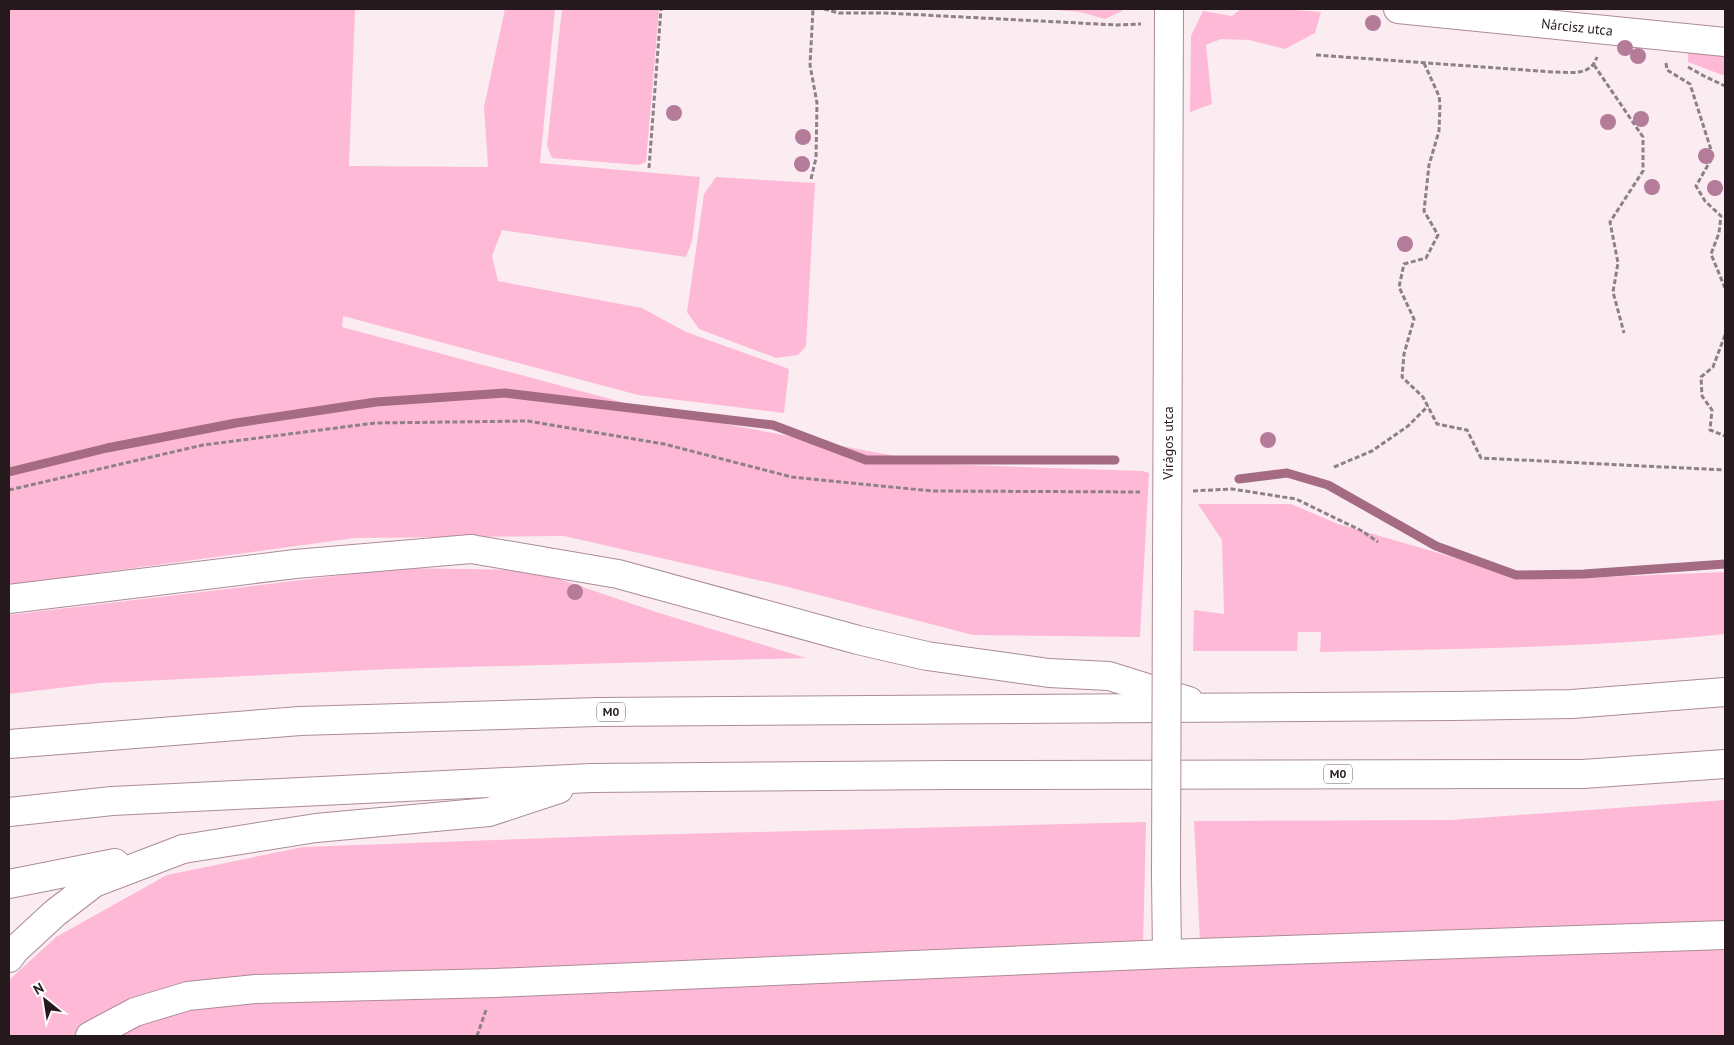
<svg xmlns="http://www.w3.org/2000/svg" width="1734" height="1045" viewBox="0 0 1734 1045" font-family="'PT Sans',sans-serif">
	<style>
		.green { fill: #feb9d6 }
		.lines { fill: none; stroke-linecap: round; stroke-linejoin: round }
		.stream { stroke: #a46b83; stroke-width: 9 }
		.minor-casing { stroke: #ac8b98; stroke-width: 30 }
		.highway-casing { stroke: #ac8b98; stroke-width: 30 }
		.path { stroke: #8e8086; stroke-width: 3; stroke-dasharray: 5 2.5; stroke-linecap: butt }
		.minor { stroke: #fff; stroke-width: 28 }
		.highway { stroke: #fff; stroke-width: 28 }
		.minor-bridge-casing { stroke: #ac8b98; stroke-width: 30; stroke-linecap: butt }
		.minor-bridge { stroke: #fff; stroke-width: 28 }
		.tree { fill: #b47c98 }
		.labels { text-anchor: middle; stroke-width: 4; stroke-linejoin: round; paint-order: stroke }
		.shield { fill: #fefefe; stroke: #675e61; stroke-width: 1 }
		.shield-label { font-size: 12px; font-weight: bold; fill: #26191e }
		.street-label { font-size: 14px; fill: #26191e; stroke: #fefefe }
	</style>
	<rect width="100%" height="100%" fill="#fbecf2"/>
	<g class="green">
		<path d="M 9,9 L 355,9 L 349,166 L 488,167 L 484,107 L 505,9 L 555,9 L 540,163 L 700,177 L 692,241 L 686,257 L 502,230 L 492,256 L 498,281 L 642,308 L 686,332 L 789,369 L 784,413 L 638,395 L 343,316 L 342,327 L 651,410 L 937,464 L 1143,471 L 1149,473 L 1140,637 L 973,635 L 784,586 L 564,536 L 355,538 L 9,585 Z"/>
		<path d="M 562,9 L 659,9 L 646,162 L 639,165 L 552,158 L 547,146 Z"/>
		<path d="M 1056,9 L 1122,9 L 1122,11 L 1105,19 L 1080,12 L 1056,10 Z"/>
		<path d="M 1241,9 L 1283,9 L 1321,12 L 1315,33 L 1285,49 L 1249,40 L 1221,39 L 1206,45 L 1212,104 L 1190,112 L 1191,36 L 1203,11 L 1232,16 Z"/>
		<path d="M 1688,49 L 1725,52 L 1725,76 L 1688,62 Z"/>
		<path d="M 716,177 L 815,183 L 806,346 L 798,355 L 776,358 L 699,329 L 687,312 L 704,194 Z"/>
		<path d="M 1198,504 L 1291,504 L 1338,524 L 1473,563 L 1512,576 L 1580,578 L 1725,572 L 1725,634 C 1591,648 1455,649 1320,652 L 1321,632 L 1298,632 L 1297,651 L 1193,651 L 1194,610 L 1224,614 L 1222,540 Z"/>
		<path d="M 401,568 L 533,570 L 656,612 L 806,658 L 391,669 L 100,683 L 9,694 L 9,615 Z"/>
		<path d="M 1725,800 L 1725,1036 L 9,1036 L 9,980 L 56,937 L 167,875 L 303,847 L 602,836 L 1146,822 L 1143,947 L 1200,942 L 1194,821 L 1451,820 Z"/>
	</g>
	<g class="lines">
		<g class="stream">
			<path d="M 9,472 L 107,448 L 236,423 L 376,402 L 505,393 L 773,425 L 866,460 L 1115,460"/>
			<path d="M 1239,479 L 1287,473 L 1328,485 L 1436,546 L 1516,575 L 1584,574 L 1725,564"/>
		</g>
		<defs>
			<g id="minor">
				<path d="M 1398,9 L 1725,42"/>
				<path d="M 1167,574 L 1169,9"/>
				<path d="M 9,599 L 295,564 L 471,549"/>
				<path d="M 1166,878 L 1167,954"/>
				<path d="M 9,884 L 115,863"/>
				<path d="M 9,958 L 15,950 L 55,913 L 94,883 L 183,849"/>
				<path d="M 90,1036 L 135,1012 L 188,996 L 256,989 L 495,983 L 1167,954 L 1725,935"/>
			</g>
			<g id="highway">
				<path d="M 471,549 L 618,574 L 858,640 L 927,656 L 1049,673 L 1109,676 L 1189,701"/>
				<path d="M 9,744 L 300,721 L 598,712 L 1454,706 L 1572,704 L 1725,692"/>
				<path d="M 9,812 L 112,801 L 591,778 L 949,775 L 1583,774 L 1725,764"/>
				<path d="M 183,849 L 316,828 L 489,812 L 559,789"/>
			</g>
		</defs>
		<use href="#minor" class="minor-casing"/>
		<use href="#highway" class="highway-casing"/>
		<g class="path">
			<path d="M 824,9 L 839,13 L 885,13 L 1117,25 L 1141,24"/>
			<path d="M 1316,55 L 1553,72 C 1571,72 1590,77 1597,57"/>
			<path d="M 1424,63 L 1439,96 L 1440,104 L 1439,131 L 1429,165 L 1424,211 L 1438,235 L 1426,258 L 1404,264 L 1399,287 L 1414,319 L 1404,354 L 1402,377 L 1423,397 L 1437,424 L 1467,430 L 1481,458 L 1725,470"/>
			<path d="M 1666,63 L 1667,70 L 1690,84 L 1713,156 L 1696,186 L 1705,201 L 1721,216 L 1719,233 L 1711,254 L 1725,288"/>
			<path d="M 1594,65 L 1643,137 L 1643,171 L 1610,222 L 1618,263 L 1613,292 L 1624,333"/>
			<path d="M 1688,67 L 1704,76 L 1725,86"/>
			<path d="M 649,168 L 661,9"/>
			<path d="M 811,179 L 816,158 L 817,103 L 810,65 L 813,9"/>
			<path d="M 1725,335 L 1713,367 L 1701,377 L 1702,396 L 1712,410 L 1710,430 L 1725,436"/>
			<path d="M 1334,467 L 1372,451 L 1408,426 L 1428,406"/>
			<path d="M 9,490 L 203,445 L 375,423 L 528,421 L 664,444 L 792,477 L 932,491 L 1140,492"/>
			<path d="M 1193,491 L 1232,489 L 1296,499 L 1362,531 L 1378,542"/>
			<path d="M 477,1036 L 486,1010"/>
		</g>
		<use href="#minor" class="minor"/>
		<use href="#highway" class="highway"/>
		<defs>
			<path id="minor-bridge" d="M 1166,878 L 1167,574"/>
		</defs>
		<use href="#minor-bridge" class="minor-bridge-casing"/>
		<use href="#minor-bridge" class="minor-bridge"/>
	</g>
	<g class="tree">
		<circle cx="1373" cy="23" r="8"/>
		<circle cx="1625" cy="48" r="8"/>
		<circle cx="1638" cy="56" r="8"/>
		<circle cx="674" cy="113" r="8"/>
		<circle cx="1641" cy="119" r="8"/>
		<circle cx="1608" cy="122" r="8"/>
		<circle cx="803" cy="137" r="8"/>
		<circle cx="1706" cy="156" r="8"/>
		<circle cx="802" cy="164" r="8"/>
		<circle cx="1652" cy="187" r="8"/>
		<circle cx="1715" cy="188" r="8"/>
		<circle cx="1405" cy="244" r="8"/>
		<circle cx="1268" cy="440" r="8"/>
		<circle cx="575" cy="592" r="8"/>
	</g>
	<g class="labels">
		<g class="shield">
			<rect x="597" y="702.5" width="28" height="19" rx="4"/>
			<rect x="1324" y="764.5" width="28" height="19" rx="4"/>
		</g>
		<g class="shield-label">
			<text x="611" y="716">M0</text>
			<text x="1338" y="778">M0</text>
		</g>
		<g class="street-label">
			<text transform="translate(1577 27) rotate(6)" y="5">Nárcisz utca</text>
			<text transform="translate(1168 443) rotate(-90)" y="5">Virágos utca</text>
		</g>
	</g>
	<rect width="1734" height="1045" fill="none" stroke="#26191e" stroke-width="20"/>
	<g transform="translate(45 1000) rotate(330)" stroke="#fefefe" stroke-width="4" paint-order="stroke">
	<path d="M0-4L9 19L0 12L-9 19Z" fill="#26191e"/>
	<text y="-8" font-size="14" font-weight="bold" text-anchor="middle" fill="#26191e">N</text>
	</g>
</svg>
